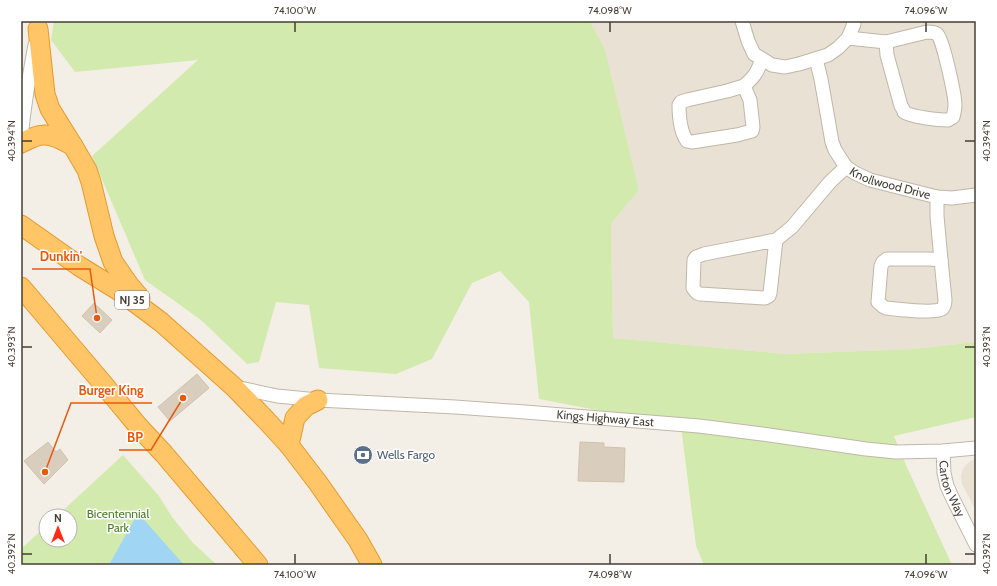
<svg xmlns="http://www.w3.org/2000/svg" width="997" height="586" viewBox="0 0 997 586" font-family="Cabin,sans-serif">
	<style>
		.residential { fill: #e8e1d4 }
		.green { fill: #d2eaad }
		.water { fill: #a0d5f4 }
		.building { fill: #d9cdbe; stroke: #d1c2ae }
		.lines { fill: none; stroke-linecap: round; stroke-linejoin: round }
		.minor-casing { stroke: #c0b7a8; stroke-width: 15 }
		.highway-casing { stroke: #e59a2f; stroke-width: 21 }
		.minor { stroke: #fff; stroke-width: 13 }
		.highway { stroke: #ffc567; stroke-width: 19 }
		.ticks { fill: none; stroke: #473f35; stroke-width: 1.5 }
		.labels { text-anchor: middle; stroke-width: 3; stroke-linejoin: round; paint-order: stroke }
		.shield { fill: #fff; stroke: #7e7972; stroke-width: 1 }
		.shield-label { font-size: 11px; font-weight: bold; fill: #473f35 }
		.street-label { font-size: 12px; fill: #473f35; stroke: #fff }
		.service-label { font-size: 12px; fill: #4e5e75; stroke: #fff; text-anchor: start }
		.park-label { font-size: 12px; fill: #4a7c25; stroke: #fff }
		.leader { fill: none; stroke: #e8590c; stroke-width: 1.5 }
		.callout-dot { fill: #e8590c; stroke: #fff; stroke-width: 1.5 }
		.callout-label { font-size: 13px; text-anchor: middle; font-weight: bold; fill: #e8590c; stroke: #fff; stroke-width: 3; stroke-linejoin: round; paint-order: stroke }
		.neatline { fill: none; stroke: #473f35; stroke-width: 1.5 }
		.ticks-label { font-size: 10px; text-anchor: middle; fill: #473f35 }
	</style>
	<rect width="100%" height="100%" fill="#f4efe6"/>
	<g class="residential">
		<path d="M 590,21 L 976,21 L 976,342 L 914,349 L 785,354 L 613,338 L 611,224 L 639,190 L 605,49 Z"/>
		<path d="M 976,458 L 976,511 L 962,484 L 961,476 L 963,469 L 965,466 L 968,463 Z"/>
	</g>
	<g class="green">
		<path d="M 54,21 L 590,21 L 605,49 L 639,190 L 611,224 L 613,338 L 785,354 L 914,349 L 976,342 L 976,417 L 894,436 L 906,465 L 952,565 L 704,565 L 696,546 L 681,426 L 539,399 L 529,302 L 500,271 L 472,283 L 432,359 L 396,374 L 319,368 L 309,305 L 276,302 L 259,362 L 247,364 L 201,320 L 145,280 L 92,156 L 198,60 L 75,72 L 51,40 Z"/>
		<path d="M 123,455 L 159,496 L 172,517 L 193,543 L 217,565 L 21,565 L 21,549 L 46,526 L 46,540 L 70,540 L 70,516 L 57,516 Z"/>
	</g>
	<path class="water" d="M 138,513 L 184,565 L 109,565 Z"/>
	<g class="building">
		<path d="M 94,303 L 112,320 L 100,333 L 82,316 Z"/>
		<path d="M 197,374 L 209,388 L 170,421 L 158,407 Z"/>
		<path d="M 48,442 L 56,452 L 60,449 L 68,460 L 44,484 L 24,461 Z"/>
		<path d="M 580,442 L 604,443 L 604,447 L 625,448 L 624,482 L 578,481 Z"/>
	</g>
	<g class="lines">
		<defs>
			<g id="minor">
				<path d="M 742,21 L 748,41 L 754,54 L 772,65 L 785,67 L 799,64 L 828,55 L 838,48 L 848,38 L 854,24 L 853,21"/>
				<path d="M 927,32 C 930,32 934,32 937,34 C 943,39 955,95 955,105 C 955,109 954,113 953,117 L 948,120 C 939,120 911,117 904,112 C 904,111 902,107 901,106 L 887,55 L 886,42 Z"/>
				<path d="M 848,38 L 886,42"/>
				<path id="s1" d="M 816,59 L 821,79 L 832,142 L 835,150 L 846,167 L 855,173 L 870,180 L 937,197 L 952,198 L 976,195"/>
				<path d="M 744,86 L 750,100 L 753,127 L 752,131 L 737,135 L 692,142 L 687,141 C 680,131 679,117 679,105 L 681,102 L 687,100 L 727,91 Z"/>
				<path d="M 744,86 C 755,76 757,73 762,59"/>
				<path d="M 21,142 C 23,109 29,77 35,45"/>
				<path d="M 937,197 L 937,216 L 941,260"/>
				<path d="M 776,240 L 770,293 L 769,296 L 765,298 L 700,294 L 697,293 L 693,288 L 694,260 L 696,257 L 704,254 Z"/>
				<path d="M 776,240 L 792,227 L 830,182 L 846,167"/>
				<path d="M 887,259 L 929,259 L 941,260 L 945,300 C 945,303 944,307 942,309 C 937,314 894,309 886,308 C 882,307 881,304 878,302 L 881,266 L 883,262 Z"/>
				<path id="s2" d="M 235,387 L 277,396 L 318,400 L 455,407 L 525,412 L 699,426 L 762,434 L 866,449 L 896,452 L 943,451 L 976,448"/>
				<path id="s3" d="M 943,451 L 944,473 L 947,486 L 952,497 L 976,545"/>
			</g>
			<g id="highway">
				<path d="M 38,29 L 45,94 L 50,109 L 73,146 L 87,170 L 91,182 L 104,236 L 113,262 L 129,285 L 140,298"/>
				<path d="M 21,143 C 28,140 36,135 43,135 C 54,134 64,141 73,146"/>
				<path d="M 21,225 L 79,266 L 121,292 L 161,322 L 234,387 L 266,420 L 289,445 L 318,483 L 358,540 L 372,565"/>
				<path d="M 21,287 L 104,385 L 138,426 L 164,454 L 258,565"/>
				<path d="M 289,445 L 295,418 L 306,406 L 318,400"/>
			</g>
		</defs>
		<use href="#minor" class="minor-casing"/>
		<use href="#highway" class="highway-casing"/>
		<use href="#minor" class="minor"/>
		<use href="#highway" class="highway"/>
	</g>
	<path class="ticks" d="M 295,22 L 295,32M 610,22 L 610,32M 926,22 L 926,32M 22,141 L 32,141M 965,141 L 975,141M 22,347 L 32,347M 965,347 L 975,347M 22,554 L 32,554M 295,554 L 295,564M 610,554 L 610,564M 926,554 L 926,564M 965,554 L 975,554"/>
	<defs>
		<symbol id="bank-disc" viewBox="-11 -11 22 22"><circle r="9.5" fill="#5c6f8a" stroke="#fff"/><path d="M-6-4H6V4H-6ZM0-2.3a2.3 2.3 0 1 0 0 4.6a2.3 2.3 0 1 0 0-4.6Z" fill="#fff"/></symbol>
	</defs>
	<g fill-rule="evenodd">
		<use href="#bank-disc" x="352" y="444" width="22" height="22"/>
	</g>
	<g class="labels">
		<rect class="shield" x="115" y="291" width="34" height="18" rx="3"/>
		<g class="shield-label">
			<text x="132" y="304">NJ 35</text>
		</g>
		<g class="street-label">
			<text dy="4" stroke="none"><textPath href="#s1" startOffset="161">Knollwood Drive</textPath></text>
			<text dy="4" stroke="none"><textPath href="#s2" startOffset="372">Kings Highway East</textPath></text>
			<text dy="4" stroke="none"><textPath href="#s3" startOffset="39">Carton Way</textPath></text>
		</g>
		<g class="service-label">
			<text x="377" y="459">Wells Fargo</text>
		</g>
		<g class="park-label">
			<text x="118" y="518">Bicentennial<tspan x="118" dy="14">Park</tspan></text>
		</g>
	</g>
	<path class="leader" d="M97 318L90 269H32M45 472L71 403H152M183 398L151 450H119"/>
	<g class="callout-dot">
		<circle cx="97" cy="318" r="4"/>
		<circle cx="45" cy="472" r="4"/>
		<circle cx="183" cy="398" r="4"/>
	</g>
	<g class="callout-label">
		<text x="61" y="261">Dunkin'</text>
		<text x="111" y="395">Burger King</text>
		<text x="135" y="442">BP</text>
	</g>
	<rect width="997" height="586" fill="none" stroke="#ffffff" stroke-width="44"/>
	<g transform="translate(58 528)"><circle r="19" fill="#ffffff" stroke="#b5b2ae"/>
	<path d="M0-3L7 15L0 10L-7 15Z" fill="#ff2b13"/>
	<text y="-6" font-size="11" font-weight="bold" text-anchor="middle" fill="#473f35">N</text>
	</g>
	<rect x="22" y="22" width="953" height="542" class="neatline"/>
	<g class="ticks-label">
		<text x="295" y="14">74.100°W</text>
		<text x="610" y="14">74.098°W</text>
		<text x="926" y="14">74.096°W</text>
		<text transform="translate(11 141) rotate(-90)" y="4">40.394°N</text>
		<text transform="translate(986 141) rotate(-90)" y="4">40.394°N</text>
		<text transform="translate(11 347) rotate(-90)" y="4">40.393°N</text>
		<text transform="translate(986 347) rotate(-90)" y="4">40.393°N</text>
		<text transform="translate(11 554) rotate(-90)" y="4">40.392°N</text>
		<text transform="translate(986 554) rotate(-90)" y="4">40.392°N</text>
		<text x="295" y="578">74.100°W</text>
		<text x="610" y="578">74.098°W</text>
		<text x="926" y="578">74.096°W</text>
	</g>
</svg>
